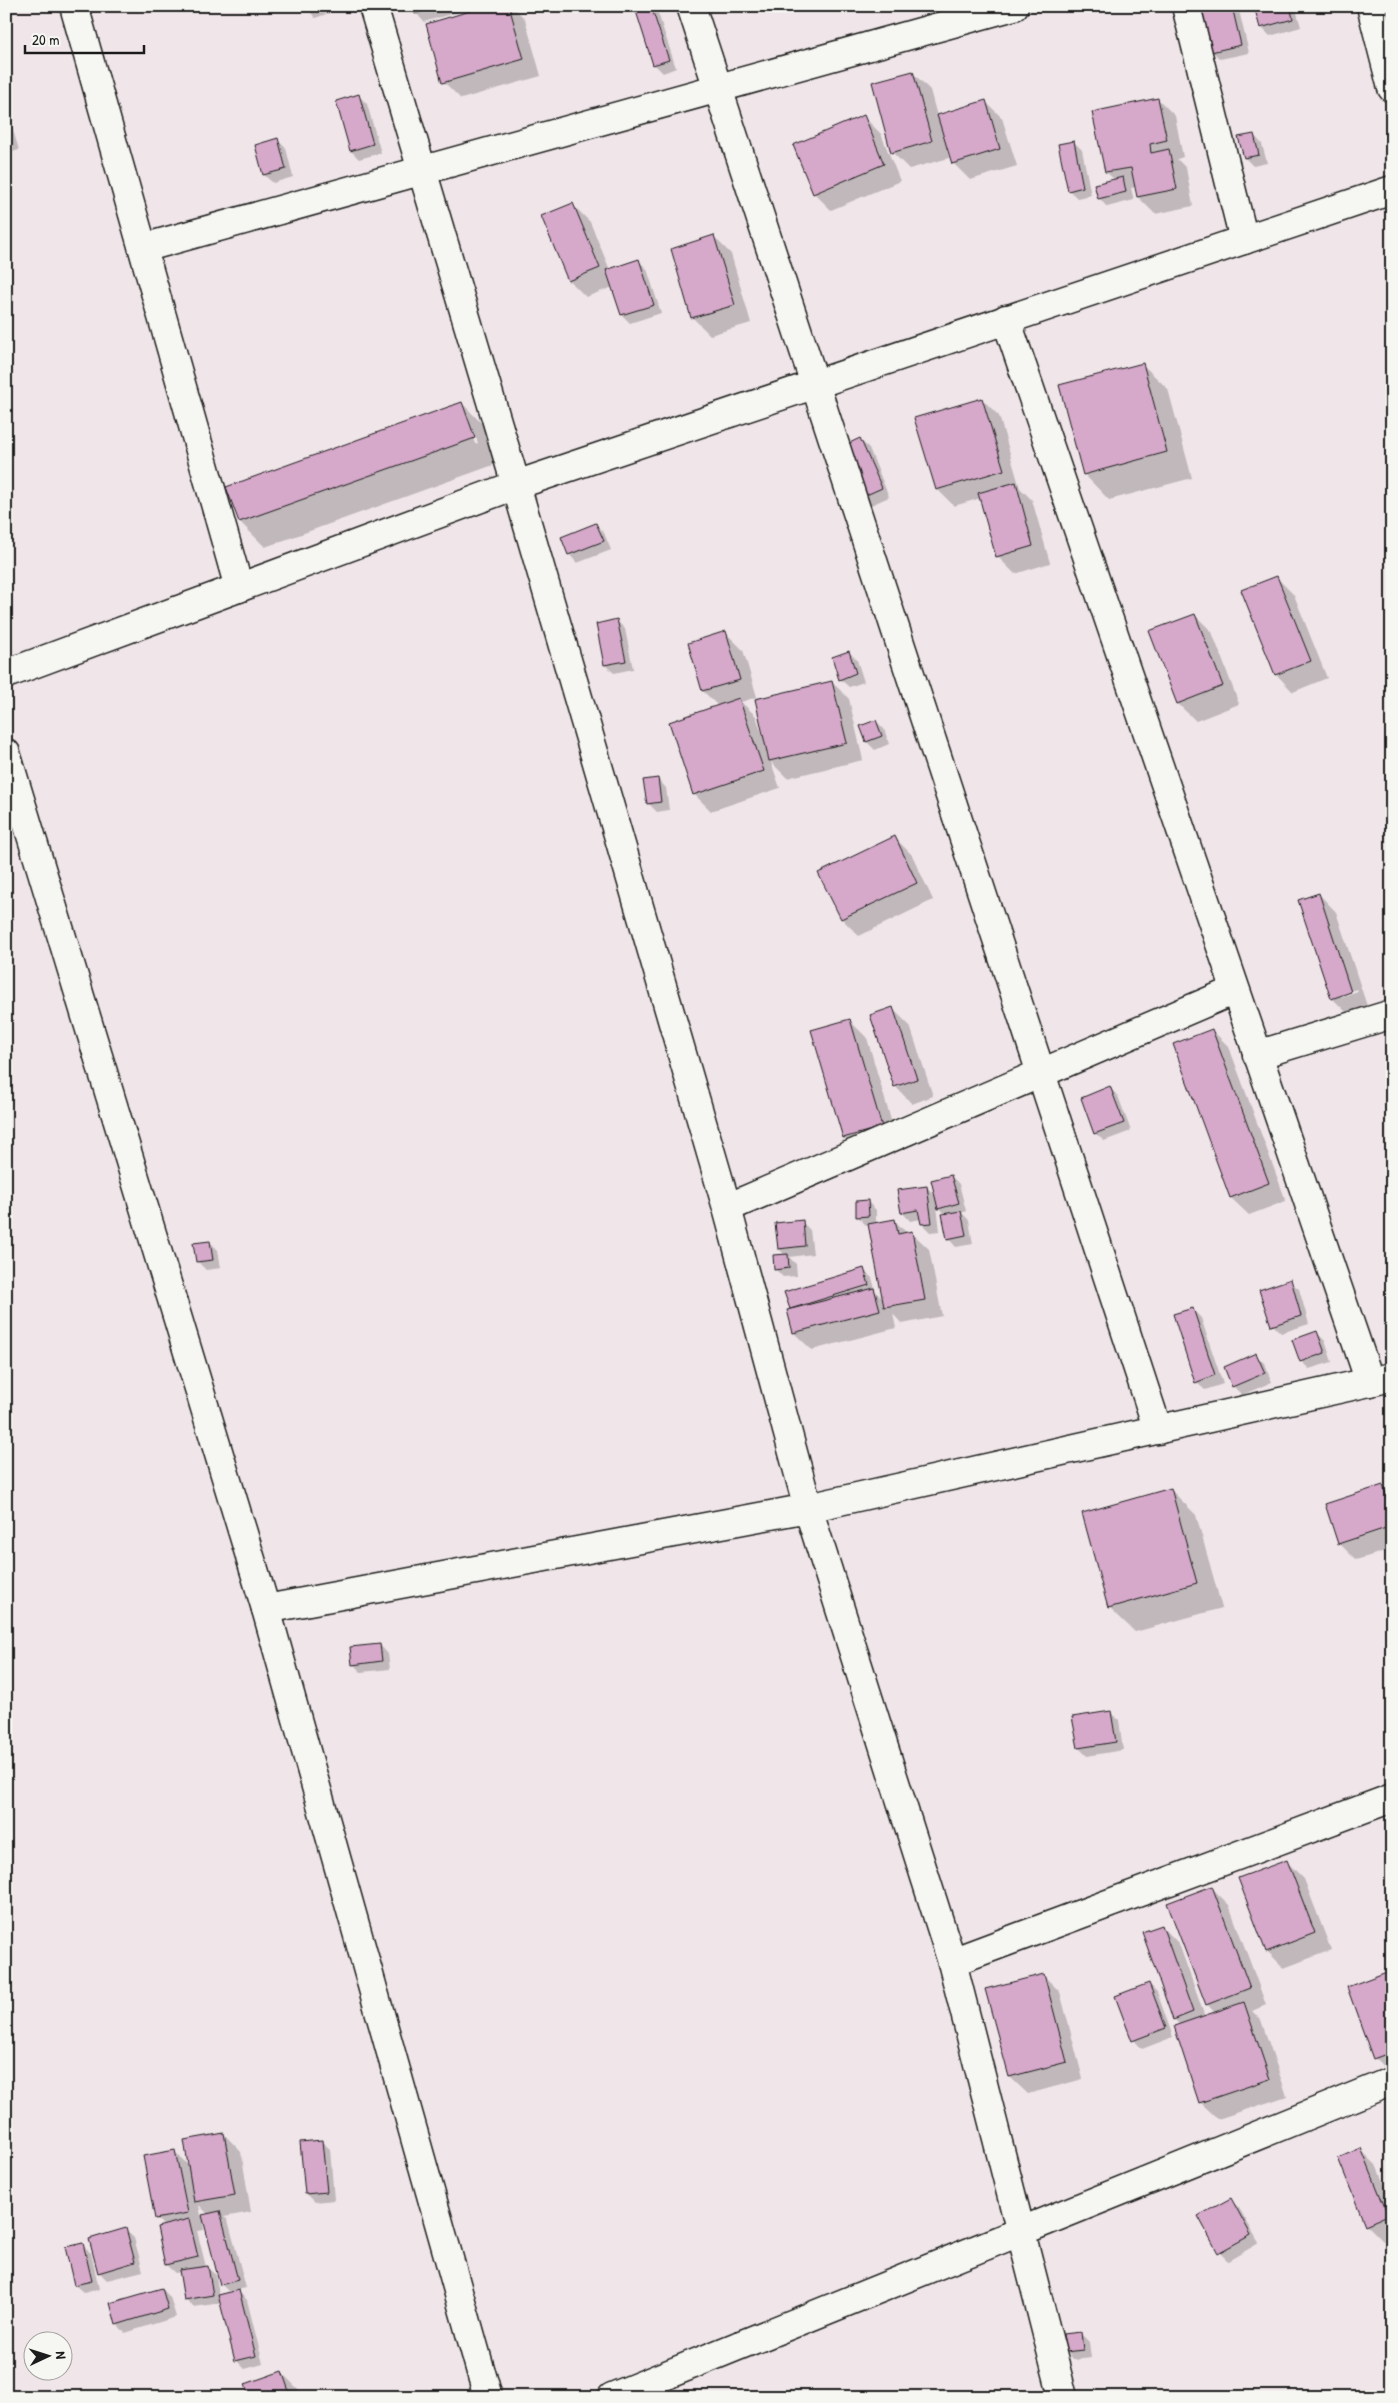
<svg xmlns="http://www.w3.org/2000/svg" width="1398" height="2403" viewBox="0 0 1398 2403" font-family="'Patrick Hand',sans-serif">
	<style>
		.shadow { fill: #0003; fill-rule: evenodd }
		.building { fill: #d6a8ca; stroke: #1c1c1c }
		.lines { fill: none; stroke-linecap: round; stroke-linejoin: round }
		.minor-casing { stroke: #1c1c1c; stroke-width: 31 }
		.secondary-casing { stroke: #1c1c1c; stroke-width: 31 }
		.minor { stroke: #f6f6f2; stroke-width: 28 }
		.secondary { stroke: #f6f6f2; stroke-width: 28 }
	</style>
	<rect width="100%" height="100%" fill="#f0e6ea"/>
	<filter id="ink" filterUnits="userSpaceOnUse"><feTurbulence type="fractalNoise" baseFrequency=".02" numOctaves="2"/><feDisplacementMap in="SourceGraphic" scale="10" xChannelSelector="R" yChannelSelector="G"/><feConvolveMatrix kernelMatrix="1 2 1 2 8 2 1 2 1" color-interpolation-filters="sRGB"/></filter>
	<g filter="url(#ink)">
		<g class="shadow">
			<path d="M 306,6 L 340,6 L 341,9 L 315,18 Z"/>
			<path d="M 414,6 L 477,6 L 424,22 L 416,13 Z"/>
			<path d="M 492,6 L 512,6 L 525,19 L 541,76 L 461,99 L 444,82 Z"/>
			<path d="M 645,6 L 651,6 L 658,13 L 676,68 L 663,73 L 654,64 Z"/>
			<path d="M 1201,6 L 1238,6 L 1249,53 L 1220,59 L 1212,51 Z"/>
			<path d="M 1256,6 L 1295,6 L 1301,27 L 1270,36 L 1262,28 Z"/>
			<path d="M 913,73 L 930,90 L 937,116 L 985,101 L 1002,118 L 1017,166 L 970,180 L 953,163 L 949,151 L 947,151 L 949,158 L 909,169 L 892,152 Z"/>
			<path d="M 359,96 L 367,104 L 381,153 L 359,159 L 351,151 Z"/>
			<path d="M 1158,99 L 1175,116 L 1183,157 L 1177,159 L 1186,168 L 1193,206 L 1155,214 L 1138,197 L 1136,187 L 1131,188 L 1134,200 L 1107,207 L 1099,198 L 1115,180 L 1106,172 L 1094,112 Z"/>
			<path d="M 6,107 L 19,150 L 6,154 Z"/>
			<path d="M 864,117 L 881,134 L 900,181 L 831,210 L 814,193 Z"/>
			<path d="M 1254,135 L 1262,144 L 1267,163 L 1253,166 L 1245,158 Z"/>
			<path d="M 277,140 L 286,148 L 293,177 L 273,183 L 264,175 L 257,146 Z"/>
			<path d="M 1074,142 L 1082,150 L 1091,195 L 1077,198 L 1069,190 Z"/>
			<path d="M 573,205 L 590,222 L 610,270 L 639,261 L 647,269 L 661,313 L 630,323 L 622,315 L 613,287 L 586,297 L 569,280 Z"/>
			<path d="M 714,237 L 731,254 L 751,323 L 710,335 L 692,317 Z"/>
			<path d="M 1142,364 L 1168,389 L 1192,478 L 1109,500 L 1084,474 Z"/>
			<path d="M 982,399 L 999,416 L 1020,488 L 1032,500 L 1050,563 L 1015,574 L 998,557 L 981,498 L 954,506 L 937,489 Z"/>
			<path d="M 462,403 L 487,429 L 499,463 L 265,547 L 240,522 L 228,487 ZM 471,432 L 474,432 L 478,443 L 475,444 Z"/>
			<path d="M 860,440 L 869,448 L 889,497 L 871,505 L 863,496 Z"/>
			<path d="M 596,525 L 604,533 L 611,550 L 577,563 L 569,554 Z"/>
			<path d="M 1277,578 L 1294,595 L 1327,678 L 1293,692 L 1276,674 Z"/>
			<path d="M 1195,615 L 1212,632 L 1239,704 L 1196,721 L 1178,704 L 1151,632 Z"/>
			<path d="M 617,621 L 625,629 L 633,669 L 614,673 L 605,665 Z"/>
			<path d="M 726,633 L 743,650 L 757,697 L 741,702 L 756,716 L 763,737 L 832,682 L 849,699 L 863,760 L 787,778 L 771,762 L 780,788 L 711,811 L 694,794 L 718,706 L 703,691 Z"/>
			<path d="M 849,652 L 857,660 L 864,682 L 849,687 L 840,679 Z"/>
			<path d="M 876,721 L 884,729 L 889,744 L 875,750 L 867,742 Z"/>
			<path d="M 658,779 L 666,788 L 669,810 L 657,812 L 648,803 Z"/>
			<path d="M 895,838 L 912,855 L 933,900 L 859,936 L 842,919 Z"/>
			<path d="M 1319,894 L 1336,912 L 1368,1009 L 1349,1015 L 1332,998 ZM 1357,989 L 1358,991 L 1341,997 L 1341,994 Z"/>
			<path d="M 893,1009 L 910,1026 L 933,1096 L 912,1104 L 895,1086 Z"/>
			<path d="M 850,1021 L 867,1038 L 898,1144 L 861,1155 L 844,1138 Z"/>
			<path d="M 1212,1030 L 1229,1047 L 1286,1201 L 1249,1215 L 1231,1198 L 1174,1044 Z"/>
			<path d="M 1110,1088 L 1118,1096 L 1131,1131 L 1104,1141 L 1095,1133 Z"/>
			<path d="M 951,1176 L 959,1184 L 966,1211 L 962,1213 L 969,1220 L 973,1244 L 956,1247 L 948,1238 L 945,1215 L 937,1206 L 940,1231 L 930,1232 L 922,1224 L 921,1219 L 910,1221 L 902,1212 L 927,1187 L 936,1197 Z"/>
			<path d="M 867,1201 L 876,1210 L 876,1224 L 894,1220 L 907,1233 L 911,1232 L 929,1249 L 942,1316 L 902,1324 L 893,1314 L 896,1328 L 812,1350 L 794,1333 L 791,1308 L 863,1269 L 872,1278 L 876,1292 L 883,1299 L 869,1225 L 866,1225 L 858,1217 Z"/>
			<path d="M 802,1222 L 810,1230 L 813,1254 L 789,1257 L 796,1264 L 797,1276 L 783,1277 L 775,1269 L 786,1256 L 779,1249 Z"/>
			<path d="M 210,1242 L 218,1250 L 221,1268 L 206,1270 L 198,1262 Z"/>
			<path d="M 1290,1281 L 1299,1289 L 1309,1324 L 1281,1333 L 1273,1325 Z"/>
			<path d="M 1192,1309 L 1201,1318 L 1223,1384 L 1205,1390 L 1196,1382 Z"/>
			<path d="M 1317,1333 L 1325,1341 L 1332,1362 L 1309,1369 L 1301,1361 Z"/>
			<path d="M 1256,1355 L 1264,1363 L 1272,1382 L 1242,1395 L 1233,1386 Z"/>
			<path d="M 1382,1487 L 1392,1496 L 1392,1549 L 1356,1560 L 1339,1543 Z"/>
			<path d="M 1170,1489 L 1196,1515 L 1222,1608 L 1135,1632 L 1109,1607 Z"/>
			<path d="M 380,1645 L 388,1654 L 390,1669 L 361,1672 L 353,1664 Z"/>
			<path d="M 1110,1712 L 1119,1720 L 1123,1750 L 1087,1756 L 1079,1748 L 1074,1718 Z"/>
			<path d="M 1287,1862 L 1304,1879 L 1331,1950 L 1284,1968 L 1267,1951 Z"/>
			<path d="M 1212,1888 L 1229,1905 L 1266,2005 L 1252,2011 L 1261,2020 L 1287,2096 L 1218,2119 L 1200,2102 L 1180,2025 L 1174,2019 L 1162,1926 L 1179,1944 L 1205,2017 L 1215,2013 L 1207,2004 Z"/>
			<path d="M 1392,1971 L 1392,2076 L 1375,2058 Z"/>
			<path d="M 1043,1975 L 1060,1992 L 1083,2079 L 1028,2094 L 1010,2077 L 987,1990 Z"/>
			<path d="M 1149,1984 L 1157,1992 L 1173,2037 L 1142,2049 L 1134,2040 L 1116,1997 Z"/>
			<path d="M 224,2134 L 241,2152 L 251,2212 L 224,2217 L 228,2220 L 246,2288 L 237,2290 L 247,2300 L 263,2364 L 245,2369 L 236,2360 L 221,2303 L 194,2307 L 185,2299 L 181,2272 L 175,2273 L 166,2265 L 158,2228 L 165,2227 L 156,2218 L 174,2151 L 190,2167 ZM 199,2205 L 209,2215 L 201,2216 ZM 203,2223 L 205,2223 L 221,2284 L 230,2293 L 219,2296 L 216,2275 L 206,2267 L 197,2231 L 204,2230 Z"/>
			<path d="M 321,2141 L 330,2149 L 334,2200 L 315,2202 L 306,2193 Z"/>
			<path d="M 1361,2150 L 1378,2167 L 1392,2202 L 1392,2238 L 1383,2241 L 1366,2224 Z"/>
			<path d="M 1231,2200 L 1239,2208 L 1259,2243 L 1228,2261 L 1219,2252 L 1200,2217 Z"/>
			<path d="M 125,2230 L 134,2238 L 143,2271 L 107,2280 L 99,2272 Z"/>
			<path d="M 82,2245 L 91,2253 L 99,2289 L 84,2293 L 75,2285 Z"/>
			<path d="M 162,2289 L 170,2297 L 176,2317 L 125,2333 L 117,2324 Z"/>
			<path d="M 1081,2334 L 1089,2342 L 1091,2358 L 1074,2360 L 1066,2351 Z"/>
			<path d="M 282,2373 L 299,2390 L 302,2397 L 251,2397 Z"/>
		</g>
		<g class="building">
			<path d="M 413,6 L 441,6 L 415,14 Z"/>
			<path d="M 487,6 L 509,6 L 524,59 L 442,83 L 426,24 Z"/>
			<path d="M 641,6 L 651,6 L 669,60 L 653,65 L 635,8 Z"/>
			<path d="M 1200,6 L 1232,6 L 1241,45 L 1211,52 Z"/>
			<path d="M 1254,6 L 1290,6 L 1293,19 L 1260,28 Z"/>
			<path d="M 913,71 L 932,141 L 891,153 L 872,82 Z"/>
			<path d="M 359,94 L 373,144 L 350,151 L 336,101 Z"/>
			<path d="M 1158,98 L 1167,140 L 1150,144 L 1151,153 L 1169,149 L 1177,189 L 1137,197 L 1131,168 L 1105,172 L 1092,112 Z"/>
			<path d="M 986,100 L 1000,149 L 952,164 L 937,115 Z"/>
			<path d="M 864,115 L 884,164 L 813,194 L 793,145 Z"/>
			<path d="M 1254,134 L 1259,155 L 1244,158 L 1238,137 Z"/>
			<path d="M 278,138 L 286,169 L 263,175 L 255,145 Z"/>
			<path d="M 1074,141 L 1083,187 L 1068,191 L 1058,144 Z"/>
			<path d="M 1123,177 L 1126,192 L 1098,199 L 1094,184 Z"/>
			<path d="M 573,203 L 600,268 L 568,281 L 541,216 Z"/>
			<path d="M 714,235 L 735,305 L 691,318 L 671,249 Z"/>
			<path d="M 639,259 L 654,305 L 621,315 L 606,270 Z"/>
			<path d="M 1143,363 L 1167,452 L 1083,475 L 1059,385 Z"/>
			<path d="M 982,398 L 1004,470 L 936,490 L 914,418 Z"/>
			<path d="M 462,402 L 475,438 L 239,522 L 226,487 Z"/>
			<path d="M 860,438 L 882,488 L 862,497 L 841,447 Z"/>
			<path d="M 1016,482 L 1033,546 L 996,557 L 978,493 Z"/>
			<path d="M 596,523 L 604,541 L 568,555 L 561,537 Z"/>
			<path d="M 1277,576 L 1311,661 L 1275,675 L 1241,590 Z"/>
			<path d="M 1195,614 L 1223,686 L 1177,704 L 1149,631 Z"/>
			<path d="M 617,619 L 626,661 L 604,665 L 596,624 Z"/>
			<path d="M 726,631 L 740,680 L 702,691 L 688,643 Z"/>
			<path d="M 849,651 L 856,673 L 839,680 L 832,657 Z"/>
			<path d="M 832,681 L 847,743 L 769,761 L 755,699 Z"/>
			<path d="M 739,698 L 764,771 L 693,795 L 669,722 Z"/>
			<path d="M 876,720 L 882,736 L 866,742 L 860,726 Z"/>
			<path d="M 658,778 L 661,802 L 647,804 L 643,780 Z"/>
			<path d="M 895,836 L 917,883 L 841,919 L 818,873 Z"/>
			<path d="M 1319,893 L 1351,992 L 1331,999 L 1298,900 Z"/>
			<path d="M 893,1007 L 917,1079 L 894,1087 L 870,1015 Z"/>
			<path d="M 850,1019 L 882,1127 L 843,1138 L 811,1030 Z"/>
			<path d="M 1212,1029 L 1269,1183 L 1230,1198 L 1173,1044 Z"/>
			<path d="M 1110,1086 L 1124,1123 L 1094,1134 L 1081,1098 Z"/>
			<path d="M 1392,1170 L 1392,1194 L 1384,1173 Z"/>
			<path d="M 951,1175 L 959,1203 L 938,1209 L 931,1180 Z"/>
			<path d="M 927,1186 L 932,1223 L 921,1224 L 918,1210 L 901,1213 L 897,1190 Z"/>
			<path d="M 868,1200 L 869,1216 L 856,1217 L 856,1201 Z"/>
			<path d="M 961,1211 L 966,1235 L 947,1239 L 942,1214 Z"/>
			<path d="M 895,1219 L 898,1234 L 912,1231 L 925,1300 L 884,1307 L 868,1224 Z"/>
			<path d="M 803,1220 L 805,1246 L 778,1249 L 775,1223 Z"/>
			<path d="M 210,1241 L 213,1260 L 196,1262 L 193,1243 Z"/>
			<path d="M 788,1254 L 789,1268 L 774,1270 L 773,1255 Z"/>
			<path d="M 864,1268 L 869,1285 L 790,1309 L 784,1292 Z"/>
			<path d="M 1291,1279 L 1301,1316 L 1271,1326 L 1259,1290 Z"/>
			<path d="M 874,1288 L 880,1310 L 793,1333 L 787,1310 Z"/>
			<path d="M 1193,1308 L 1215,1375 L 1195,1383 L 1173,1314 Z"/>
			<path d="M 1317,1331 L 1325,1353 L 1300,1362 L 1292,1340 Z"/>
			<path d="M 1256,1353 L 1265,1373 L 1232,1387 L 1224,1367 Z"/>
			<path d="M 1383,1485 L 1392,1514 L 1392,1526 L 1338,1544 L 1325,1504 Z"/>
			<path d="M 1171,1488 L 1197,1583 L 1108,1608 L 1082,1513 Z"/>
			<path d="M 380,1644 L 382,1661 L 352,1665 L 350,1647 Z"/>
			<path d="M 1111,1711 L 1116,1742 L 1078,1748 L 1072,1717 Z"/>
			<path d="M 1287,1860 L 1315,1933 L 1266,1952 L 1238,1878 Z"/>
			<path d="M 1212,1886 L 1250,1988 L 1206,2005 L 1167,1903 Z"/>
			<path d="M 1162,1925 L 1193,2012 L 1173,2020 L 1142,1932 Z"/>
			<path d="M 1392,1970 L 1392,2052 L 1373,2059 L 1347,1987 Z"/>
			<path d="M 1044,1974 L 1067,2062 L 1009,2077 L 985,1989 Z"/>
			<path d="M 1149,1983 L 1166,2028 L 1132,2041 L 1115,1996 Z"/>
			<path d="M 1244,2002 L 1270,2079 L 1199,2103 L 1174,2026 Z"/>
			<path d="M 224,2133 L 235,2195 L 194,2202 L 184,2140 Z"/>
			<path d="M 322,2140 L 327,2192 L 305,2194 L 300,2142 Z"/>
			<path d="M 1361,2148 L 1388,2215 L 1365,2225 L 1338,2158 Z"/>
			<path d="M 175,2150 L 188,2213 L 155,2219 L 143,2156 Z"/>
			<path d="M 1231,2198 L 1251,2235 L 1218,2253 L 1198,2216 Z"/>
			<path d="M 220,2211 L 238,2280 L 220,2285 L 202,2215 Z"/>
			<path d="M 189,2219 L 198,2257 L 165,2265 L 157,2227 Z"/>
			<path d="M 126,2228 L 135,2262 L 98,2273 L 89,2239 Z"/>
			<path d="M 83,2243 L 92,2281 L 74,2285 L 65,2247 Z"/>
			<path d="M 208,2266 L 213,2295 L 184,2300 L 179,2270 Z"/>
			<path d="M 162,2288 L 168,2309 L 116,2325 L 110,2303 Z"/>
			<path d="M 239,2290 L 256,2356 L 235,2361 L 218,2295 Z"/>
			<path d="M 1081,2332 L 1083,2350 L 1065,2352 L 1063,2334 Z"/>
			<path d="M 282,2371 L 291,2397 L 249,2397 L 245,2384 Z"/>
		</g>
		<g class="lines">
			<defs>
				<g id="minor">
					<path d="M 74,6 L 239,588"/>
					<path d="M 373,6 L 516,485 L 727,1208 L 808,1508 L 952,1962 L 1063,2397"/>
					<path d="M 691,6 L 1158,1430"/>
					<path d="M 1186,6 L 1244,240"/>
					<path d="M 1371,6 L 1392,88"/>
					<path d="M 143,248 L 1014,6"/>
					<path d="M 1006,319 L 1370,1382"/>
					<path d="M 6,753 L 266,1609 L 488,2397"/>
					<path d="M 1257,1055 L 1392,1014"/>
					<path d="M 727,1208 L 1235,990"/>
					<path d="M 266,1609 L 808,1508 L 1392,1377"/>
					<path d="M 952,1962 L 1392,1798"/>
					<path d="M 612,2397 L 1392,2081"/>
				</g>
				<path id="secondary" d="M 6,674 L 516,485 L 1392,190"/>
			</defs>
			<use href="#minor" class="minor-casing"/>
			<use href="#secondary" class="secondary-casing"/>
			<use href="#minor" class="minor"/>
			<use href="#secondary" class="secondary"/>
		</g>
	</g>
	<rect width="1398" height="2403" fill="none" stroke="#f6f6f2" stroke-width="25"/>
	<rect x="12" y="12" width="1373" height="2378" fill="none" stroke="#1c1c1c" stroke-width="2" filter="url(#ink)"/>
	<g transform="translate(48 2356) rotate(86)"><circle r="24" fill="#f6f6f2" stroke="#9f9f9c"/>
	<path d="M0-4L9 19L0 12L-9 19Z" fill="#1c1c1c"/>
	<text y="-8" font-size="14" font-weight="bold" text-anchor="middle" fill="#1c1c1c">N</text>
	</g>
	<path d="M25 45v8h119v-8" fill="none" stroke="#1c1c1c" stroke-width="2.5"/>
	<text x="32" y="45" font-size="15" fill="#1c1c1c" stroke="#f6f6f2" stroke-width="4" paint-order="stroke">20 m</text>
</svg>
